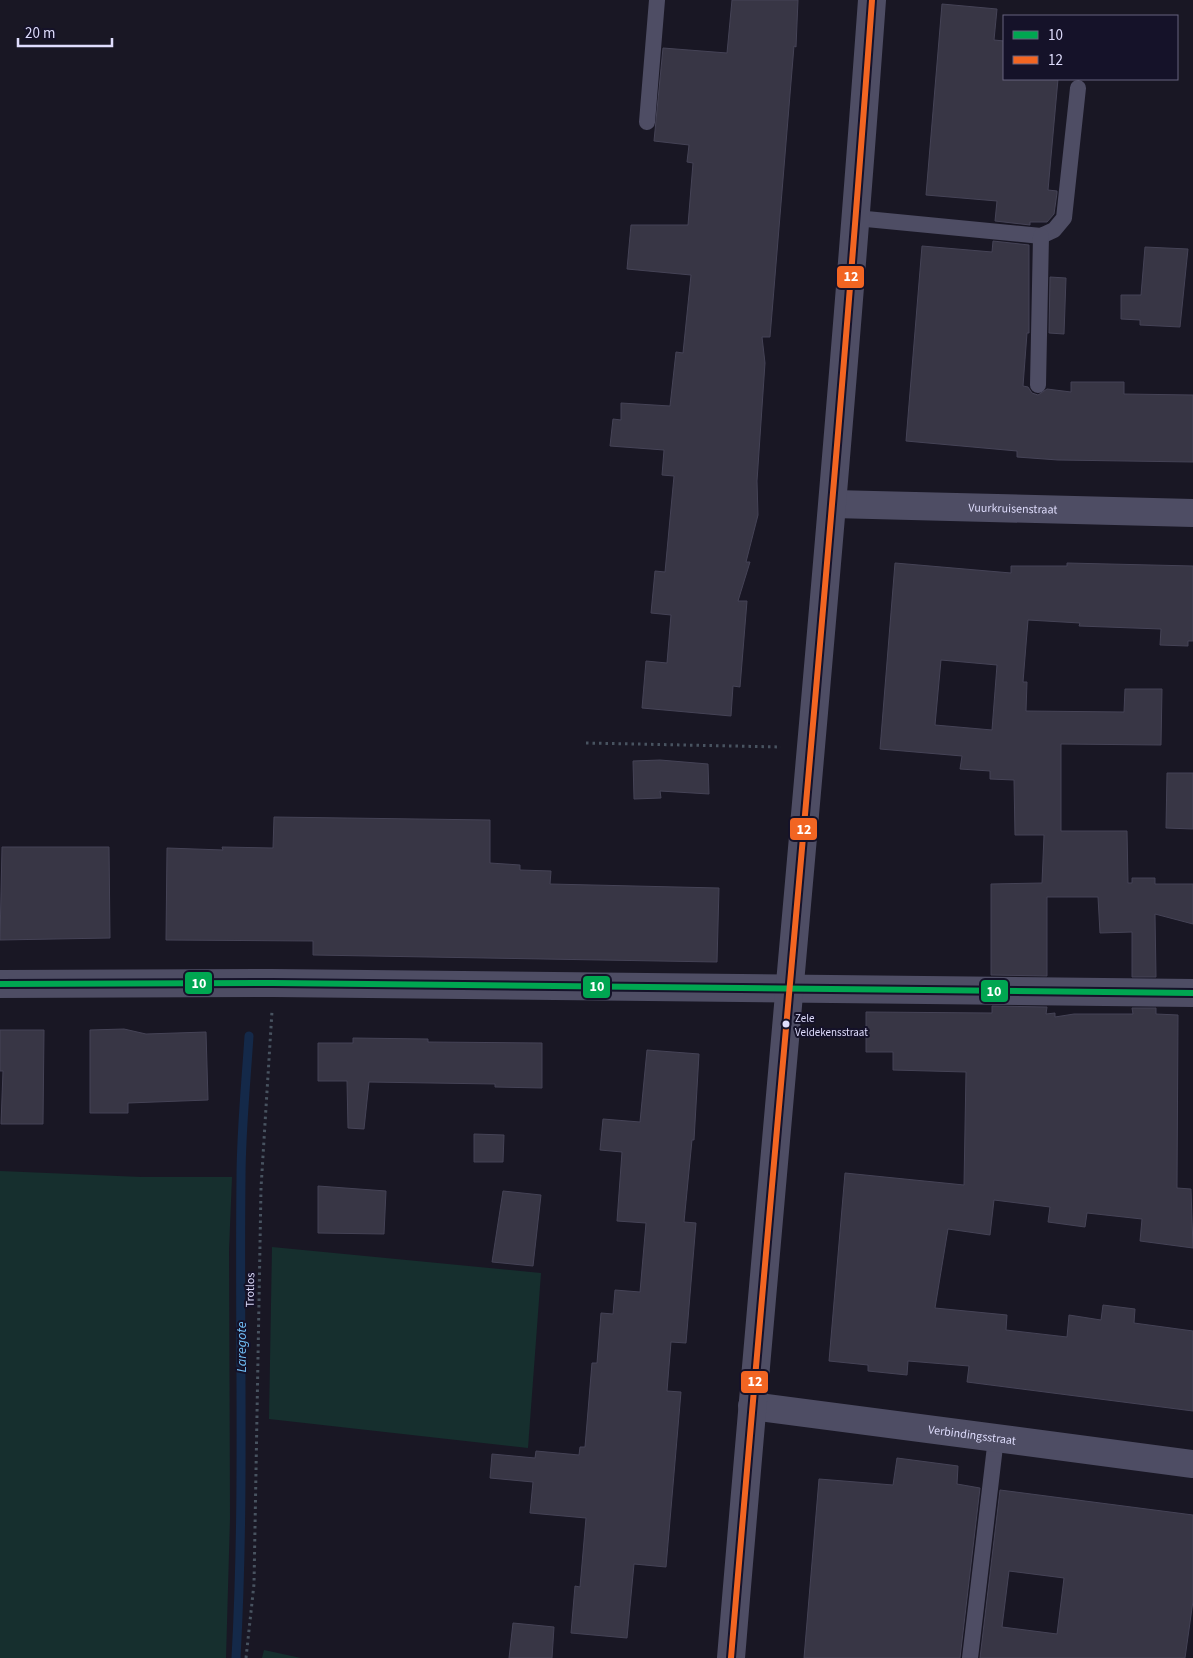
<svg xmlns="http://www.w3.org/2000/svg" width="1193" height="1658" viewBox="0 0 1193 1658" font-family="'Source Sans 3',sans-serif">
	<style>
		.green { fill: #162f2e }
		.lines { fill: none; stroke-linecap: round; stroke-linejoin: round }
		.stream { stroke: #142949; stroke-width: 9 }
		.building { fill: #383645; stroke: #454356; fill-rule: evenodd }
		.path { stroke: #485360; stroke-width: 3; stroke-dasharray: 2.5 4; stroke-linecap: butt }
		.lane { stroke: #4e4d64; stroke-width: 16 }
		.street { stroke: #4e4d64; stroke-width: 28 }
		.bus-1-casing { stroke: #151229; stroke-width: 10 }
		.bus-2-casing { stroke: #151229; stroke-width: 10 }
		.bus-1 { stroke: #00a651; stroke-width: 6 }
		.bus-2 { stroke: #f26522; stroke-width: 6 }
		.bus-dot { fill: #dfddfd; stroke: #151229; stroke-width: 2 }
		.labels { text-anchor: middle; stroke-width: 4; stroke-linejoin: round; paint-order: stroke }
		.bus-label { font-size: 11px; fill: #dfddfd; stroke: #151229; text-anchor: start }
		.street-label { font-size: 12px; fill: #dfddfd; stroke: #151229 }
		.water-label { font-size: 14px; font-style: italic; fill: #71bff6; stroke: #151229 }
		.line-badge { stroke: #151229; stroke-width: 2 }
		.badge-label { font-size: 14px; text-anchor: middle; font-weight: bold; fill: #fff }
	</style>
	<rect width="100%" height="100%" fill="#191724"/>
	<g class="green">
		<path d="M 0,1171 L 141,1177 L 232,1177 L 229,1250 L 230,1518 L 226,1658 L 0,1658 Z"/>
		<path d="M 272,1247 L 541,1273 L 528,1448 L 269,1419 Z"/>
		<path d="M 264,1650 L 301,1658 L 262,1658 Z"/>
	</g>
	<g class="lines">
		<path class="stream" d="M 236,1658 C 245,1498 239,1338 241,1179 C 241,1131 246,1083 249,1036"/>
	</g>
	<g class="building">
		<path d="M 732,0 L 798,0 L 796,47 L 794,46 L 770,337 L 762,337 L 765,363 L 757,481 L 758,515 L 746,562 L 750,562 L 738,601 L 747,601 L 740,687 L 733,686 L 731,716 L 642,708 L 646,661 L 667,663 L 671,615 L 651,613 L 655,571 L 665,572 L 674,476 L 662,475 L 664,450 L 610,446 L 613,419 L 621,420 L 621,403 L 670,406 L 676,352 L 683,353 L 691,275 L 627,269 L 631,225 L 688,225 L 693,163 L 687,162 L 689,145 L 654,141 L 663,48 L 727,53 Z"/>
		<path d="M 942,4 L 997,9 L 994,40 L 1004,41 L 1004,79 L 1058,79 L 1048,190 L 1057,191 L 1057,193 L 1054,214 L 1047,222 L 1030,222 L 1030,225 L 995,221 L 997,201 L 926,195 Z"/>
		<path d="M 993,241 L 1029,245 L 1029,333 L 1027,333 L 1023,386 L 1028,387 L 1032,393 L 1038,395 L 1047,389 L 1071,392 L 1071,382 L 1124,382 L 1124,394 L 1193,395 L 1193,462 L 1058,460 L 1017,457 L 1017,451 L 906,441 L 922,246 L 992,252 Z"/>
		<path d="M 1145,247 L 1188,249 L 1180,327 L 1140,325 L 1140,320 L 1121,319 L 1121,295 L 1141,295 Z"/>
		<path d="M 1050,277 L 1066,278 L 1064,334 L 1049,333 Z"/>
		<path d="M 895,563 L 1011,573 L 1011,566 L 1067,566 L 1067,563 L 1193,566 L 1193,641 L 1188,641 L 1188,646 L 1160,645 L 1161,629 L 1079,626 L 1080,623 L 1028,620 L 1023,682 L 1027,682 L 1026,711 L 1124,712 L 1125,689 L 1162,689 L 1161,745 L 1061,744 L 1061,831 L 1127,831 L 1128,883 L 1132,883 L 1132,878 L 1155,878 L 1155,884 L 1193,884 L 1193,924 L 1155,914 L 1156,977 L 1132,977 L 1132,932 L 1100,933 L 1098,897 L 1047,897 L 1047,976 L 991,975 L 991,884 L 1042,883 L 1044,835 L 1015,835 L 1014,780 L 990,779 L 990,771 L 960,769 L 962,756 L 880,749 ZM 941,660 L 997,665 L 992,730 L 935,725 Z"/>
		<path d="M 660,760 L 708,764 L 709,794 L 660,791 L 661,798 L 634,799 L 633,761 Z"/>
		<path d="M 1167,773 L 1193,773 L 1193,829 L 1166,828 Z"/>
		<path d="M 274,817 L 490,820 L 490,863 L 520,865 L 520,870 L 551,871 L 550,884 L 719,888 L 717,962 L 313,955 L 313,941 L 166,940 L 167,848 L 223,850 L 222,847 L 273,848 Z"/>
		<path d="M 2,847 L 109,847 L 110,938 L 0,940 Z"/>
		<path d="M 992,1006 L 1047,1007 L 1046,1014 L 1055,1013 L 1055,1017 L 1074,1014 L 1133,1014 L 1132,1008 L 1156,1008 L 1156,1014 L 1178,1015 L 1177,1188 L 1191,1189 L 1193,1248 L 1140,1241 L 1142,1219 L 1087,1213 L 1085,1227 L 1048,1222 L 1050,1207 L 994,1200 L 990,1235 L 948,1229 L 935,1308 L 1007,1315 L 1006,1330 L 1067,1337 L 1069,1315 L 1101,1320 L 1103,1305 L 1135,1309 L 1134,1323 L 1193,1331 L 1193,1411 L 967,1382 L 969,1366 L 908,1361 L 907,1375 L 868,1371 L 868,1365 L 829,1361 L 845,1173 L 964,1185 L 966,1072 L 893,1070 L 893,1052 L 866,1052 L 866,1012 L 992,1013 Z"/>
		<path d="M 124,1029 L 146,1034 L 206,1032 L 208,1100 L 128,1103 L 128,1113 L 90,1113 L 90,1030 Z"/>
		<path d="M 0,1030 L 44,1030 L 43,1124 L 1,1124 L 3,1071 L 0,1071 Z"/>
		<path d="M 353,1038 L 428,1039 L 428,1042 L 542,1043 L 542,1088 L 495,1087 L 495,1084 L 369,1082 L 364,1129 L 348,1128 L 347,1081 L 318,1081 L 318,1043 L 353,1043 Z"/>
		<path d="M 647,1050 L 699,1054 L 694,1140 L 692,1140 L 684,1222 L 696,1223 L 686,1343 L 671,1342 L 667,1391 L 681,1392 L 666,1567 L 634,1564 L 627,1638 L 571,1633 L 575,1586 L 580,1587 L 586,1518 L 530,1513 L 533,1482 L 490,1478 L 492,1454 L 535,1458 L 536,1451 L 579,1455 L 580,1447 L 585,1447 L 592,1363 L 597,1363 L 601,1313 L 613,1314 L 615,1290 L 640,1292 L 646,1223 L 617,1221 L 622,1152 L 600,1150 L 603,1119 L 640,1122 Z"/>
		<path d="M 474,1134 L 504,1135 L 503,1162 L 474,1162 Z"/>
		<path d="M 318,1186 L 386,1191 L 384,1234 L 318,1233 Z"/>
		<path d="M 503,1191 L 541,1195 L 533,1266 L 492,1262 Z"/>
		<path d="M 897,1458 L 958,1466 L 957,1484 L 980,1488 L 960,1658 L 804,1658 L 819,1479 L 893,1485 Z"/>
		<path d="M 1000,1490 L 1193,1515 L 1193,1601 L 1185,1658 L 980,1658 ZM 1009,1571 L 1064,1578 L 1057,1634 L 1002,1627 Z"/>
		<path d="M 513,1623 L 554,1627 L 552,1658 L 509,1658 Z"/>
	</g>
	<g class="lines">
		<g class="path">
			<path d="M 586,743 L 781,747"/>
			<path d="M 246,1658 L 254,1584 L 261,1188 L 272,1011"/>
		</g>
		<g class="lane">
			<path d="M 647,122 L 657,0"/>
			<path d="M 856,218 L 1041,236 L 1054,230 L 1064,218 L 1078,88"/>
			<path d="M 1038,385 L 1041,236"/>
			<path d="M 970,1658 L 996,1438"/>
		</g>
		<g class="street">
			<path id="s1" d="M 833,504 L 1193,513"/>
			<path d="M 0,984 L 273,983 L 1193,993"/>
			<path id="s2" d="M 752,1406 L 1193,1464"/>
			<path d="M 731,1658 C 777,1105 832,553 872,0"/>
		</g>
		<defs>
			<path id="bus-1" d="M 0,984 L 273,983 L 1193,993"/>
			<path id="bus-2" d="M 731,1658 C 777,1105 832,553 872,0"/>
		</defs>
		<use href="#bus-1" class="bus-1-casing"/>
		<use href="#bus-2" class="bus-2-casing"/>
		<use href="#bus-1" class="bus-1"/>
		<use href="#bus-2" class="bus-2"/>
	</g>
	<circle class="bus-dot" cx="786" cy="1024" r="4.5"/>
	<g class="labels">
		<g class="bus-label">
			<text x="795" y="1022">Zele<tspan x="795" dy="14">Veldekensstraat</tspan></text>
		</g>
		<g class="street-label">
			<text dy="4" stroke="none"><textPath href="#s1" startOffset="180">Vuurkruisenstraat</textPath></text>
			<text transform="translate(250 1290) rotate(-89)" y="4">Trotlos</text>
			<text dy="4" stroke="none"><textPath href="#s2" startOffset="222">Verbindingsstraat</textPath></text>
		</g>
		<g class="water-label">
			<text transform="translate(241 1347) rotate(-90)" y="5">Laregote</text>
		</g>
	</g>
	<g class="line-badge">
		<rect x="836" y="265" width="29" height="24" rx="5" fill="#f26522"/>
		<rect x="789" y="817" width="29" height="24" rx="5" fill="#f26522"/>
		<rect x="184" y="971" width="29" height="24" rx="5" fill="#00a651"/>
		<rect x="582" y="975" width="29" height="24" rx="5" fill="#00a651"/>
		<rect x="980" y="979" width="29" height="24" rx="5" fill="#00a651"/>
		<rect x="740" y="1370" width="29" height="24" rx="5" fill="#f26522"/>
	</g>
	<g class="badge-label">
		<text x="851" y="281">12</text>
		<text x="804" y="834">12</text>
		<text x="199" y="988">10</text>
		<text x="597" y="991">10</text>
		<text x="994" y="996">10</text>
		<text x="755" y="1386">12</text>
	</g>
	<rect x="1003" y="15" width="175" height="65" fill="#151229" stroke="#66637e"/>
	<rect x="1013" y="31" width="25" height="8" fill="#00a651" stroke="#66637e"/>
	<text x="1048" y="40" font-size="15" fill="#dfddfd">10</text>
	<rect x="1013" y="56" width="25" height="8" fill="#f26522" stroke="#66637e"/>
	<text x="1048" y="65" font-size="15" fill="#dfddfd">12</text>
	<path d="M18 38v8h94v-8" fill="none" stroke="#dfddfd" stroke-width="2.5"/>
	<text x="25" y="38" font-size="15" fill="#dfddfd" stroke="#151229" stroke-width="4" paint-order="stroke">20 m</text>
</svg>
